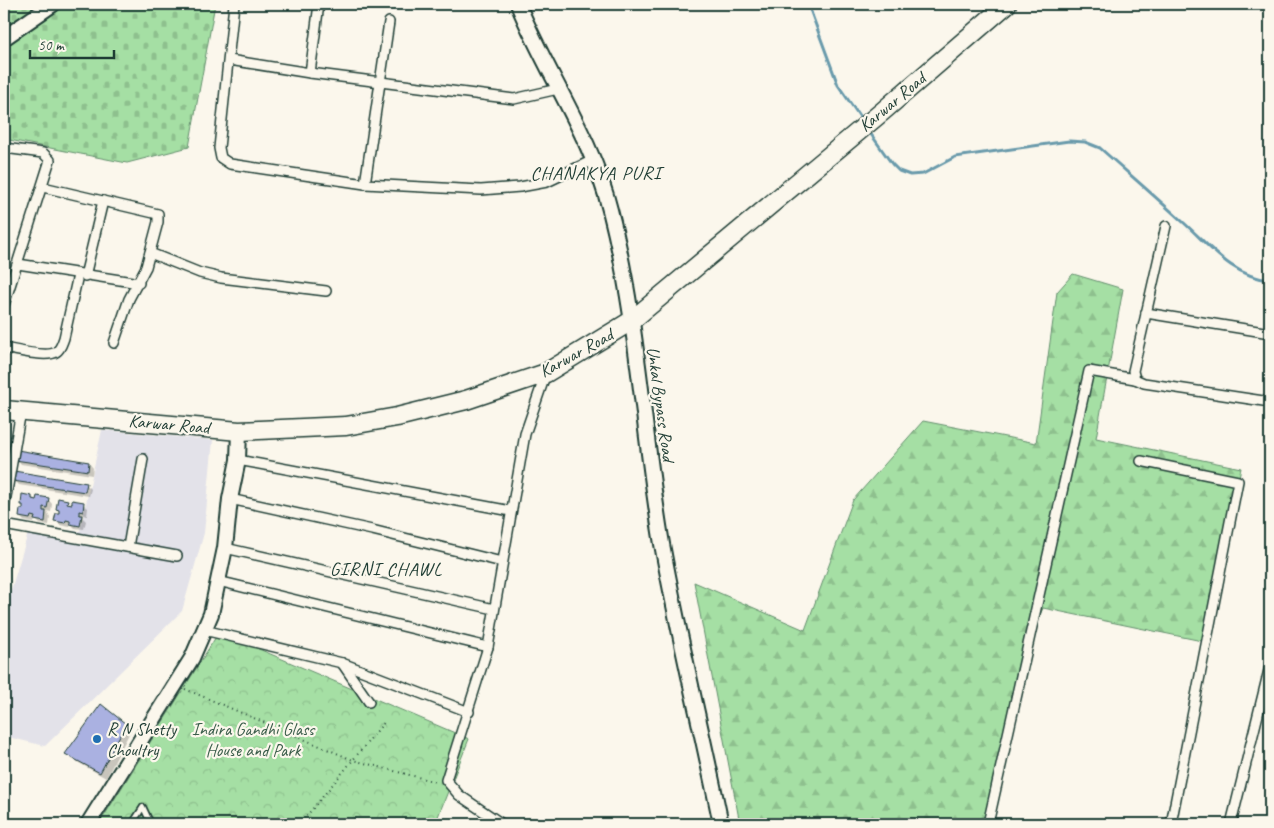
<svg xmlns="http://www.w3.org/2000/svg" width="1274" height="828" viewBox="0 0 1274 828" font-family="Caveat,sans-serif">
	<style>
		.built { fill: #e3e2e9 }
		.forest { fill: url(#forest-firs); stroke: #628e6c }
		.cemetery { fill: url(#cemetery-stones); stroke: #628e6c }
		.park { fill: url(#park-crowns); stroke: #628e6c }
		.shadow { fill: #0003 }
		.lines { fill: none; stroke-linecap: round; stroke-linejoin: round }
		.stream { stroke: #699aab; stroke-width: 3 }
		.building { fill: #aab1e1; stroke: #1f3d34 }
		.lane-casing { stroke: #1f3d34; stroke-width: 8 }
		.street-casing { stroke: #1f3d34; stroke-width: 12 }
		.secondary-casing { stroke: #1f3d34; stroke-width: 18 }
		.highway-casing { stroke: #1f3d34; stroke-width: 21 }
		.path { stroke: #1f3d34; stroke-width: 2; stroke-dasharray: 1 4; stroke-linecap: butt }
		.lane { stroke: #fbf7ec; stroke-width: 4.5 }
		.street { stroke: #fbf7ec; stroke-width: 9 }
		.secondary { stroke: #fbf7ec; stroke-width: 14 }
		.highway { stroke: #fbf7ec; stroke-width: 18 }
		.poi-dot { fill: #1f6fb2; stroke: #fbf7ec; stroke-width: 2 }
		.labels { text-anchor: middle; stroke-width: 4.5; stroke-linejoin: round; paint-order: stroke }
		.street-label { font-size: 18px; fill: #1f3d34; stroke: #fbf7ec }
		.poi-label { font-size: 18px; fill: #1f3d34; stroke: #fbf7ec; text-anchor: start }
		.park-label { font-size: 18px; fill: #3a5d4a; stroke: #fbf7ec }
		.neighbourhood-label { font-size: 19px; letter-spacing: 1px; fill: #1f3d34; stroke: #fbf7ec }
	</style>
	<defs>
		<pattern id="forest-firs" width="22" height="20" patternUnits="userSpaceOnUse" patternTransform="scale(1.25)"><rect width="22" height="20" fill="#a5dfa4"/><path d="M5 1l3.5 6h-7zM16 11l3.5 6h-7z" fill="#8ec08e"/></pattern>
		<pattern id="cemetery-stones" width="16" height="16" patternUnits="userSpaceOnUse" patternTransform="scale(1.25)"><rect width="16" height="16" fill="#a5dfa4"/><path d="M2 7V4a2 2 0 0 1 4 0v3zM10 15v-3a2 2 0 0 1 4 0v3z" fill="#8ec08e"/></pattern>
		<pattern id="park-crowns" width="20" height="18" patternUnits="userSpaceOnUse" patternTransform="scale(1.25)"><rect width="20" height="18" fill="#a5dfa4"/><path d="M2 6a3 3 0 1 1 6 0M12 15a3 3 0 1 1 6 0" fill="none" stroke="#8ec08e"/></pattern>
	</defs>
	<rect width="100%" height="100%" fill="#fbf7ec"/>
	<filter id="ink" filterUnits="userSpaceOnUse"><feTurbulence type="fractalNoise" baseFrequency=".02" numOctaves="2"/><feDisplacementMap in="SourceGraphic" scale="10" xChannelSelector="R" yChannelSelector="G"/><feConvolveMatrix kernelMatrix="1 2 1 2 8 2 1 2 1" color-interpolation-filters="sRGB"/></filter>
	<g filter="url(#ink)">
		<path class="built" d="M 102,430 L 213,440 L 204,533 L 182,611 L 45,746 L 4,736 L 4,599 L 8,600 L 29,530 L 80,531 Z"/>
		<path class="forest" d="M 1073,274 L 1123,289 L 1096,438 L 1241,468 L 1202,641 L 1043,608 L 1037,622 L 990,813 L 992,824 L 740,824 L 694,582 L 805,630 L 853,500 L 923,421 L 1036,443 L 1057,292 Z"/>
		<path class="cemetery" d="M 4,4 L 215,4 L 189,147 L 127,163 L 4,139 Z"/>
		<path class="park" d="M 219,632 L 469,739 L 435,824 L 99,824 Z"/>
		<g class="shadow">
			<path d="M 4,453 L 8,457 L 6,464 L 4,464 Z"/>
			<path d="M 17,459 L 89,463 L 93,468 L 92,475 L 21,464 Z"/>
			<path d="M 14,480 L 86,484 L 91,489 L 89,496 L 19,485 Z"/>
			<path d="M 32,497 L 36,501 L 48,499 L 52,504 L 51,512 L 47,511 L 50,517 L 49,525 L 40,524 L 35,519 L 34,523 L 24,521 L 20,517 L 24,507 L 22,505 Z"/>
			<path d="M 67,501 L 71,505 L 83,504 L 88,508 L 87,516 L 83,515 L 83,518 L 86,521 L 84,529 L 75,528 L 70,523 L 70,527 L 60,525 L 56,521 L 60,515 L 58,509 Z"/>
			<path d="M 125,724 L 131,730 L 106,778 L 72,759 L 66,754 Z"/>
		</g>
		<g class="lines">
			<g class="stream">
				<path d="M 808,4 L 838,85 L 862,120"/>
				<path d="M 868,130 L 892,164 L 899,171 L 910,175 L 923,174 L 955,157 L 1069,141 L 1085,142 L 1100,148 C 1128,173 1156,197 1183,222 C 1209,245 1232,277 1270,280"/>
			</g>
		</g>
		<g class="building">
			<path d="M 17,450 L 89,462 L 88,471 L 15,460 Z"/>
			<path d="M 14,471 L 87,483 L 85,492 L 13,481 Z"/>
			<path d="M 22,494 L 32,496 L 32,499 L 36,500 L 37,496 L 49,498 L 47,508 L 43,507 L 43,511 L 46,511 L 45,522 L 34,520 L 35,517 L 31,516 L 30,519 L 19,517 L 20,509 L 23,509 L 23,505 L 21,505 Z"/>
			<path d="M 58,498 L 68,500 L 67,503 L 72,504 L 72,500 L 84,502 L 83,512 L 79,511 L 79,515 L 82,515 L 80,526 L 70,524 L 70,521 L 66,520 L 65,523 L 54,521 L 56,513 L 59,513 L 59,510 L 56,509 Z"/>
			<path d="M 101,704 L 126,724 L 100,773 L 65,754 Z"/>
		</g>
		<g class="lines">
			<defs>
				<path id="lane" d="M 132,824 L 143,807 L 151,824"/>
				<g id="street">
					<path d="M 234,4 L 219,148 L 221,158 L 230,164 L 365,184 L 481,190 L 520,187 L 547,182 L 593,160"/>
					<path d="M 319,4 L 310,73 L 514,99 L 558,89"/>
					<path d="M 229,60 L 310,73"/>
					<path d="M 4,148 L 43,153 L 50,160 L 4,305"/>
					<path d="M 365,184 L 389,22"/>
					<path d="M 43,187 L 158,214 L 158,222 L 146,267 L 129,299 L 114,343"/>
					<path d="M 1166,226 L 1133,371 L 1135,379 L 1144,383 L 1270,402"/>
					<path d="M 150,253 L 200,273 L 221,278 L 326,291"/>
					<path d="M 18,264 L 139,283"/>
					<path d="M 85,276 L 103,201"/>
					<path d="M 1146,313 L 1270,333"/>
					<path d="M 4,348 C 15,350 47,358 56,352 C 61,349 62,343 64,338 L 78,275"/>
					<path d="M 238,460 L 511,511"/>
					<path d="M 1141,461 L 1238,481 L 1171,824"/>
					<path d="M 230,499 L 372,530 L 502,562"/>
					<path d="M 4,508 L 21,411"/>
					<path d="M 4,525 L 177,556"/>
					<path d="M 128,547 L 143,459"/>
					<path d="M 225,548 L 494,609"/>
					<path d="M 218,581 L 488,647"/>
					<path d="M 204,630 L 342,663 L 469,712"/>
					<path d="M 342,663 L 369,702"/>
					<path d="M 502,824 L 459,795 L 446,780 L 488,647 L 525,434 L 546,373"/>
					<path d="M 988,824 L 1089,371 L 1135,379"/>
					<path d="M 1231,824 L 1270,666"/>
				</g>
				<g id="secondary">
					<path d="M 518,4 C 546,73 592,137 610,210 C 638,319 643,433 662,544 C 679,638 702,731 721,824"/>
					<path d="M 4,38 L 53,4"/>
					<path d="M 88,824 L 192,658 L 211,614 L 225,548 L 230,499 L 238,460 L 239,431"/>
				</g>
				<path id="highway" d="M 4,410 L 239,431 L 346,426 L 397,417 L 466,400 L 546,373 L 631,321 L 883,111 L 1007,4"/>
			</defs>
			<use href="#lane" class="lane-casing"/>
			<use href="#street" class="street-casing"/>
			<use href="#secondary" class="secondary-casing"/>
			<use href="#highway" class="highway-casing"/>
			<g class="path">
				<path d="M 185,689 L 353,760 L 436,782"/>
				<path d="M 300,824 L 386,720"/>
			</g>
			<use href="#lane" class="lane"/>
			<use href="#street" class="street"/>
			<use href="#secondary" class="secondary"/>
			<use href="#highway" class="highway"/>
		</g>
	</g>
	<circle class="poi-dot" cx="97" cy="739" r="5"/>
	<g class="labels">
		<g class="street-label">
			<text transform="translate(892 102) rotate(-40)" y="6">Karwar Road</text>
			<text transform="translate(576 353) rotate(-29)" y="6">Karwar Road</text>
			<text transform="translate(661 404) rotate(82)" y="6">Unkal Bypass Road</text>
			<text transform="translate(169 424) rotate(5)" y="6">Karwar Road</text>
		</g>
		<g class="poi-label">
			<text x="107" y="735">R N Shetty<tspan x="107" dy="21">Choultry</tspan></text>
		</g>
		<g class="park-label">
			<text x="253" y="735">Indira Gandhi Glass<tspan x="253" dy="21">House and Park</tspan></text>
		</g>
		<g class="neighbourhood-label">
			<text x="596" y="179">CHANAKYA PURI</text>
			<text x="386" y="575">GIRNI CHAWL</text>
		</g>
	</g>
	<rect width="1274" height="828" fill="none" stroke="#fbf7ec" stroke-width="20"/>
	<rect x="10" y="10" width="1254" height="808" fill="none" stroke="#1f3d34" stroke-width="2" filter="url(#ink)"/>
	<path d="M30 50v8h84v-8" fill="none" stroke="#1f3d34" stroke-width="2.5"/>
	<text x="38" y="50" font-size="15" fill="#1f3d34" stroke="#fbf7ec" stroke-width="4" paint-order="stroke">50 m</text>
</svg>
